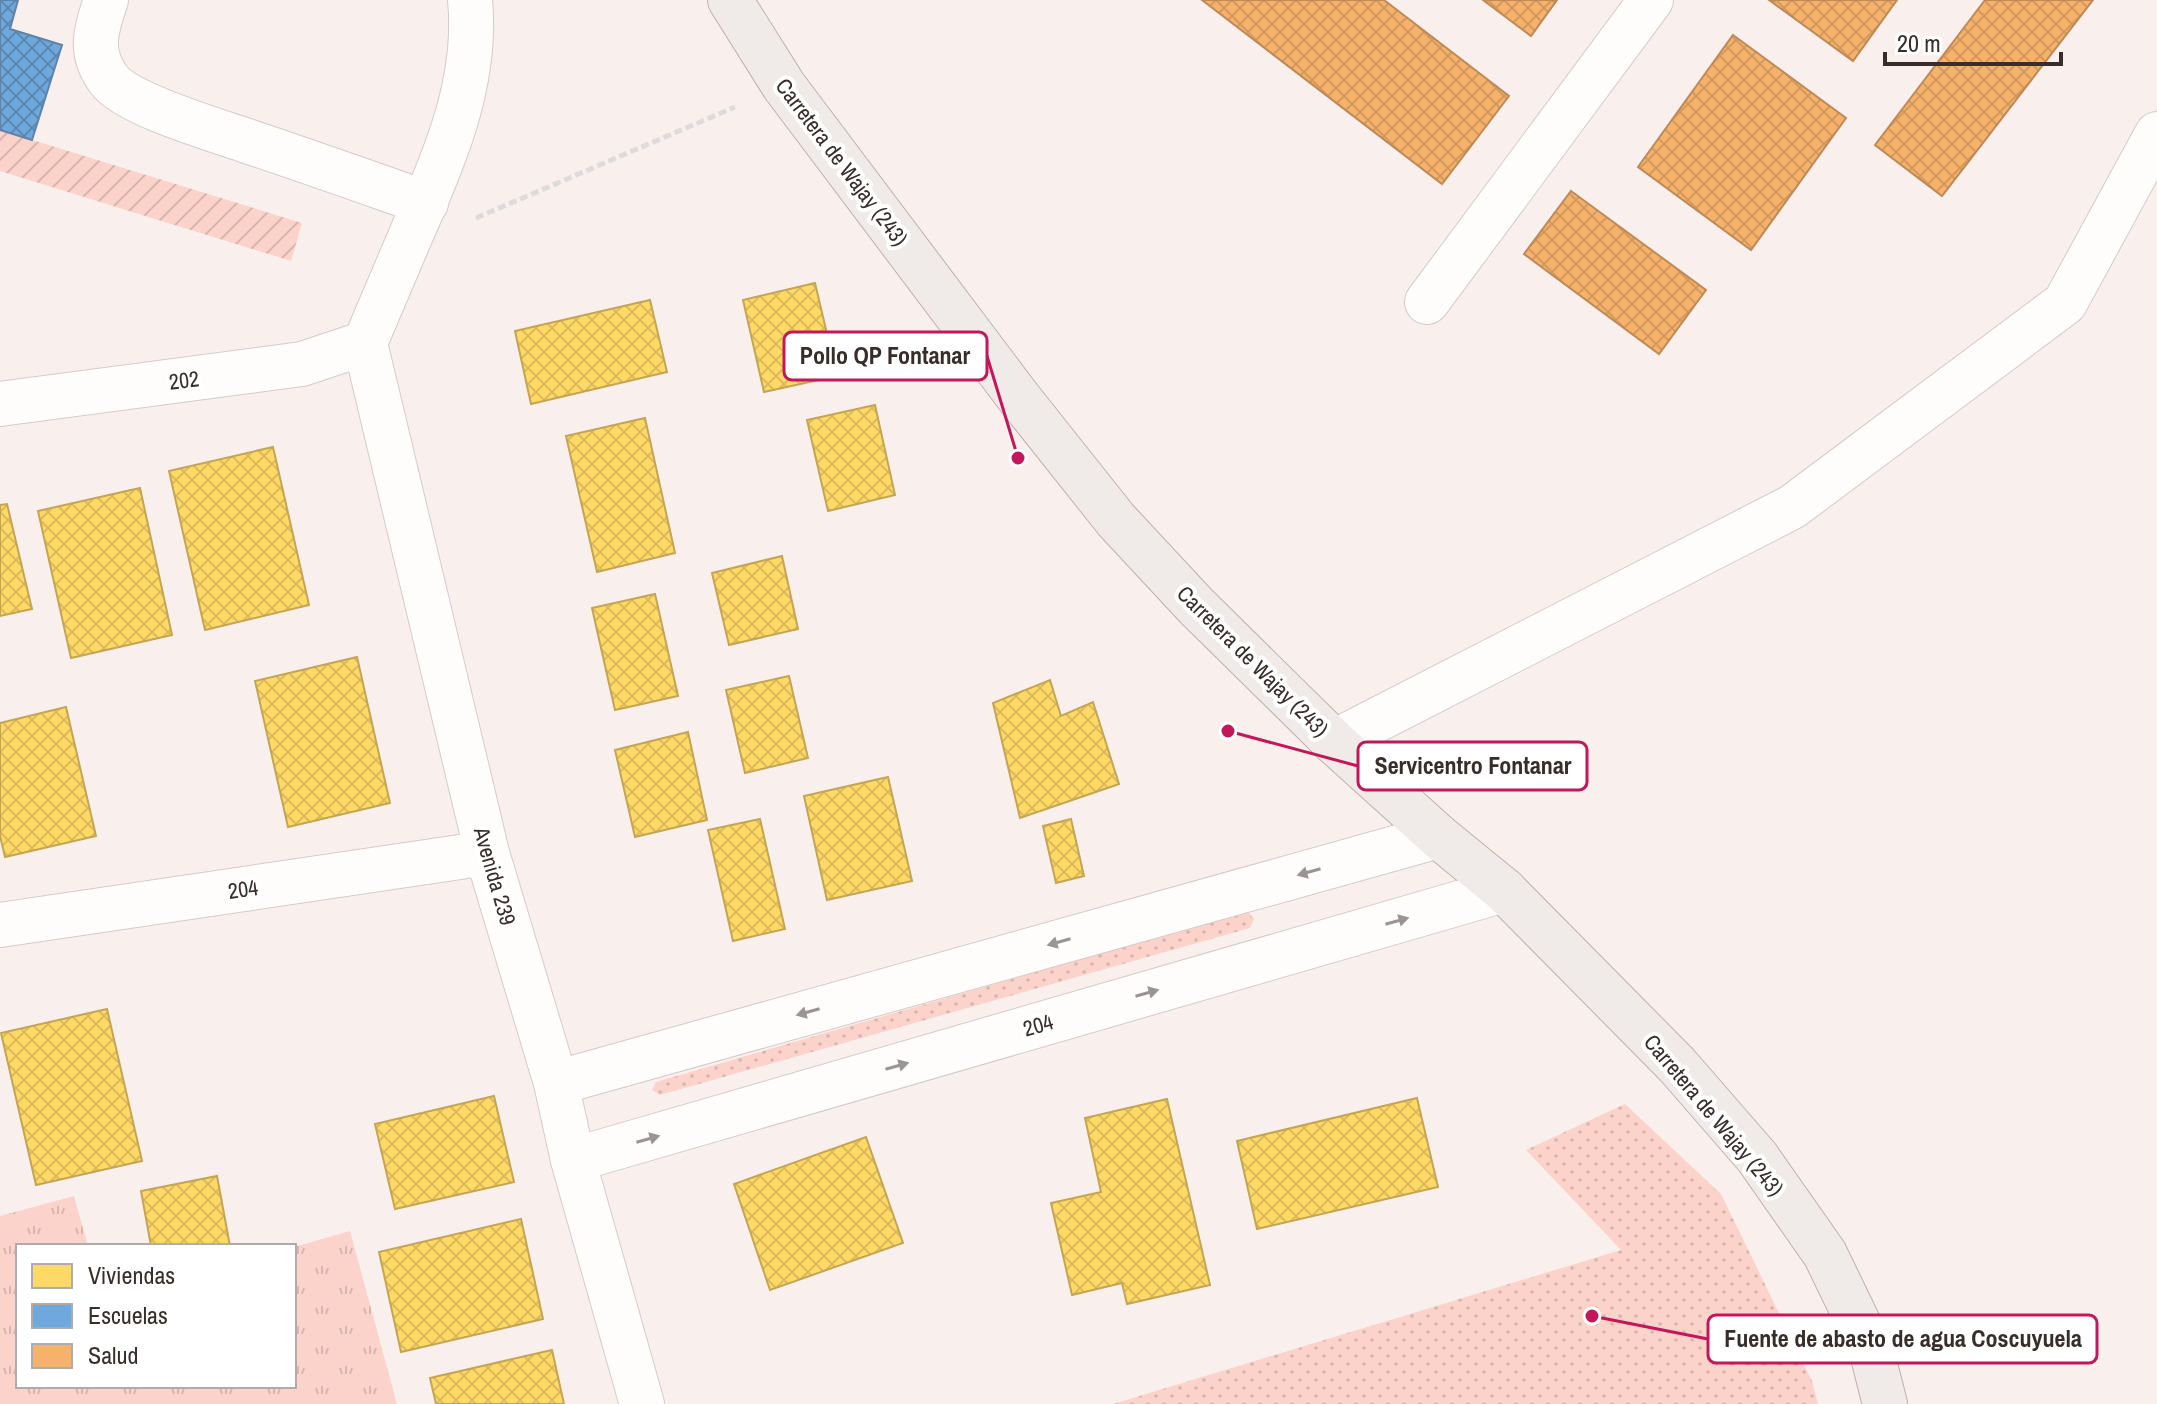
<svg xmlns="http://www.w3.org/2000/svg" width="2157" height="1404" viewBox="0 0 2157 1404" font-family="'Archivo Narrow',sans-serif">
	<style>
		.grass { fill: url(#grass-dots) }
		.park { fill: url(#park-tufts) }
		.garden { fill: url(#garden-furrows) }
		.homes { fill: url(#homes-cross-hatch); stroke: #c3a554; stroke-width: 2 }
		.schools { fill: url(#schools-cross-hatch); stroke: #5e83a7; stroke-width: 2 }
		.health { fill: url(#health-cross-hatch); stroke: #bd8a58; stroke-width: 2 }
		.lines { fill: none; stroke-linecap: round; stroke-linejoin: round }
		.minor-casing { stroke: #d4cbc9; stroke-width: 46 }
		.major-casing { stroke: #beb0ac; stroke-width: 46 }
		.path { stroke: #dedbda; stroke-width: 5; stroke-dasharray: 8 4; stroke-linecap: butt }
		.minor { stroke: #fefdfc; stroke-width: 44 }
		.major { stroke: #f0eae9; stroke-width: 44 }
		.oneway { fill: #9a9593 }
		.labels { text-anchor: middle; stroke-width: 8; stroke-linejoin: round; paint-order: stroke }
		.street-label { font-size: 22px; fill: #372d2a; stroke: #fff }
		.leader { fill: none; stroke: #c2185b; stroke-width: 3 }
		.callout-dot { fill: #c2185b; stroke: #fff; stroke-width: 3 }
		.callout { fill: #fff; stroke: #c2185b; stroke-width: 3 }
		.callout-label { font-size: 24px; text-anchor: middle; font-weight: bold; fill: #372d2a }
	</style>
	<defs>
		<pattern id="grass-dots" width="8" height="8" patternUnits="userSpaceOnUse" patternTransform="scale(2)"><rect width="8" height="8" fill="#fbd3ca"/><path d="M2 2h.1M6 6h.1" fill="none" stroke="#d8b5ae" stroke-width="1.8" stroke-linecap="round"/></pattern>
		<pattern id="park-tufts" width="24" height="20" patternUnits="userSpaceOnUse" patternTransform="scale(2)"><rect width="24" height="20" fill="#fbd3ca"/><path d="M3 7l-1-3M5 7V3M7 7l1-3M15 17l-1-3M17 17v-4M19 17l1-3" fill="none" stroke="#d8b5ae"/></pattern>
		<pattern id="garden-furrows" width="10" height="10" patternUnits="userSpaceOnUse" patternTransform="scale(2)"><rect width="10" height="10" fill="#fbd3ca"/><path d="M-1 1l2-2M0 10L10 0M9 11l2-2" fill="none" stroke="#d8b5ae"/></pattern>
		<pattern id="homes-cross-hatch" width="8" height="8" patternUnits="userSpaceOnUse" patternTransform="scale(2)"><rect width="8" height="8" fill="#ffd966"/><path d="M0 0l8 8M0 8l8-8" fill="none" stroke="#dbbb59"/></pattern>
		<pattern id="schools-cross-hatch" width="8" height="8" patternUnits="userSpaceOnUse" patternTransform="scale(2)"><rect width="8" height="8" fill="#6fa8dc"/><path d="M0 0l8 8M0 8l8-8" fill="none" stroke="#5c89b3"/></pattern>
		<pattern id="health-cross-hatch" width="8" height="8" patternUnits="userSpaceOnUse" patternTransform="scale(2)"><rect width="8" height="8" fill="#f6b26b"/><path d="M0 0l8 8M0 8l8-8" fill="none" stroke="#d4995d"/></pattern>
	</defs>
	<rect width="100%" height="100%" fill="#f9f0ee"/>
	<g class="grass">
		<path d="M 1247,911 L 1254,919 L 1250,928 L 660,1095 L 652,1090 L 656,1082 Z"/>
		<path d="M 1625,1104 L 1721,1194 L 1812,1381 L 1818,1404 L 1113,1404 L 1621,1250 L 1526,1150 Z"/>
	</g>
	<path class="park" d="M 74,1196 L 88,1246 L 18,1246 L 18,1386 L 294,1386 L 294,1247 L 350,1231 L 397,1404 L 0,1404 L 0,1216 Z"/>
	<path class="garden" d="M 0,130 L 302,223 L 291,261 L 0,171 Z"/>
	<g class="homes">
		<path d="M 815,283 L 837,376 L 764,392 L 743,300 Z"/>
		<path d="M 650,300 L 667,372 L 531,404 L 515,331 Z"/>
		<path d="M 875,405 L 895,495 L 828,511 L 807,420 Z"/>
		<path d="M 645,418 L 675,553 L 597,572 L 566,436 Z"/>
		<path d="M 273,447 L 309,605 L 205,630 L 169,471 Z"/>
		<path d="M 140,488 L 172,635 L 71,658 L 38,511 Z"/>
		<path d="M 7,504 L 32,609 L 0,616 L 0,505 Z"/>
		<path d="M 782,556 L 798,629 L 729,645 L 712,573 Z"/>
		<path d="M 655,594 L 678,696 L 615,710 L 592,608 Z"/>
		<path d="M 357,657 L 390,803 L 288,827 L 255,681 Z"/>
		<path d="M 789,676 L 808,758 L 745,773 L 726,690 Z"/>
		<path d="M 1050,680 L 1061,716 L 1093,702 L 1119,784 L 1020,818 L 993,703 Z"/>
		<path d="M 66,707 L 96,836 L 5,857 L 0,836 L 0,723 Z"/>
		<path d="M 688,732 L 707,820 L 635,837 L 615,750 Z"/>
		<path d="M 888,777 L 912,881 L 827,900 L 804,796 Z"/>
		<path d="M 760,819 L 785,929 L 733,941 L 708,830 Z"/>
		<path d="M 1071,819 L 1084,876 L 1056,883 L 1043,826 Z"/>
		<path d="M 107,1009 L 142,1161 L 36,1185 L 1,1033 Z"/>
		<path d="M 494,1096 L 514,1182 L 395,1209 L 375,1124 Z"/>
		<path d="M 1417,1098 L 1438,1187 L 1257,1229 L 1237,1141 Z"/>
		<path d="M 1167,1099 L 1210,1285 L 1127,1304 L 1122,1283 L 1072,1295 L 1051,1203 L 1101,1192 L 1085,1118 Z"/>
		<path d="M 866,1137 L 903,1243 L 770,1290 L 734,1184 Z"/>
		<path d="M 217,1176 L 230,1246 L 151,1246 L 141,1191 Z"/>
		<path d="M 521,1219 L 543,1319 L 401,1352 L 379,1252 Z"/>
		<path d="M 552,1350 L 564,1404 L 436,1404 L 430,1378 Z"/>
	</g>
	<path class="schools" d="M 0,0 L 18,0 L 10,29 L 62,45 L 32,140 L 0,130 Z"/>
	<g class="health">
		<path d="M 1202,0 L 1384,0 L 1509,96 L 1442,184 Z"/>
		<path d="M 1483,0 L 1557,0 L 1531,36 Z"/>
		<path d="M 1769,0 L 1897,0 L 1853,61 Z"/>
		<path d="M 1985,0 L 2093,0 L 1942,196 L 1875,145 Z"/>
		<path d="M 1733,35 L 1846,118 L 1751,250 L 1638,167 Z"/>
		<path d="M 1571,191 L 1706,290 L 1659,354 L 1524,254 Z"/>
	</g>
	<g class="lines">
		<defs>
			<g id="minor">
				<path d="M 106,0 C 96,30 88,52 109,80 C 128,105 216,130 247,141 C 307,161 366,182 426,203"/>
				<path d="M 1427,302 L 1651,0"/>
				<path d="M 365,343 L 487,853 L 556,1083 L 573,1160 L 642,1404"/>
				<path d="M 365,343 C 381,305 397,267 413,230 C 445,158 478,80 470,0"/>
				<path d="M 0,404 L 302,364 L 365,343"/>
				<path d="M 1334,742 L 1792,507 L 2065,303 L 2157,134"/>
				<path d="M 0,925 L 487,853"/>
				<path d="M 556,1083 L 1438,836"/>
				<path d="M 573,1160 L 1504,890"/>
			</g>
			<path id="major" d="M 730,0 L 784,86 L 1019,398 L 1116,520 L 1196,606 L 1334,742 L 1438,836 L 1504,890 L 1677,1065 L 1757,1157 L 1825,1254 L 1871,1349 L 1885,1404"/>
		</defs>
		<use href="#minor" class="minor-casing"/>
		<use href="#major" class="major-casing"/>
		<path class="path" d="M 476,218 L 735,107"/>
		<use href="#minor" class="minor"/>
		<use href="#major" class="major"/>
	</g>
	<defs><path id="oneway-solid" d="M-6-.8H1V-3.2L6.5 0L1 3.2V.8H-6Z" transform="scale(2)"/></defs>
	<g class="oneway">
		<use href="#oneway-solid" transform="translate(1309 872) rotate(164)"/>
		<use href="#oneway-solid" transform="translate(1397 921) rotate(-16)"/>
		<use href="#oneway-solid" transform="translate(1059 942) rotate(164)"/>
		<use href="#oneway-solid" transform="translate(1147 993) rotate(-16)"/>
		<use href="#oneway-solid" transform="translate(808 1012) rotate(164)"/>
		<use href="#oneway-solid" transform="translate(897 1066) rotate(-16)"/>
		<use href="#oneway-solid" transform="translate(648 1139) rotate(-16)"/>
	</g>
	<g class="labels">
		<g class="street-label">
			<text transform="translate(842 162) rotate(53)" y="8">Carretera de Wajay (243)</text>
			<text transform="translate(184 380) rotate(-7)" y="8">202</text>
			<text transform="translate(1253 661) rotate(45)" y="8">Carretera de Wajay (243)</text>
			<text transform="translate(495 876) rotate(74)" y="8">Avenida 239</text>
			<text transform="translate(243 889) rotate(-8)" y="8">204</text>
			<text transform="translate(1038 1025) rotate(-16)" y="8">204</text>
			<text transform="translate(1714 1115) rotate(50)" y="8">Carretera de Wajay (243)</text>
		</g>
	</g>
	<path class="leader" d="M1018 458L987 356M1228 731L1358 766M1592 1316L1708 1339"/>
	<g class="callout-dot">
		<circle cx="1018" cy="458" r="8"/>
		<circle cx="1228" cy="731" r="8"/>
		<circle cx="1592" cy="1316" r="8"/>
	</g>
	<g class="callout">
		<rect x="784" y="332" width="203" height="48" rx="8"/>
		<rect x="1358" y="742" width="229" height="48" rx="8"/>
		<rect x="1708" y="1315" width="389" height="48" rx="8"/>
	</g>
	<g class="callout-label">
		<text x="885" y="364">Pollo QP Fontanar</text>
		<text x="1473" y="774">Servicentro Fontanar</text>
		<text x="1903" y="1347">Fuente de abasto de agua Coscuyuela</text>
	</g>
	<rect x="16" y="1244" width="280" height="144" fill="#ffffff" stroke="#afabaa" stroke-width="2"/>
	<rect x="32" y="1264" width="40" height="24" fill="#ffd966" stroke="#afabaa" stroke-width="2"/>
	<text x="88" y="1284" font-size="24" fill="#372d2a">Viviendas</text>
	<rect x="32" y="1304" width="40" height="24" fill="#6fa8dc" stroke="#afabaa" stroke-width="2"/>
	<text x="88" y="1324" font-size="24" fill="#372d2a">Escuelas</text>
	<rect x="32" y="1344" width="40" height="24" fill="#f6b26b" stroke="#afabaa" stroke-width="2"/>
	<text x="88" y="1364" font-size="24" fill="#372d2a">Salud</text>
	<path d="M1885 52v12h176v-12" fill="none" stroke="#372d2a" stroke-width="4"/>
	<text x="1897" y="52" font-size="24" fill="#372d2a" stroke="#ffffff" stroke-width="6" paint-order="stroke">20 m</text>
</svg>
